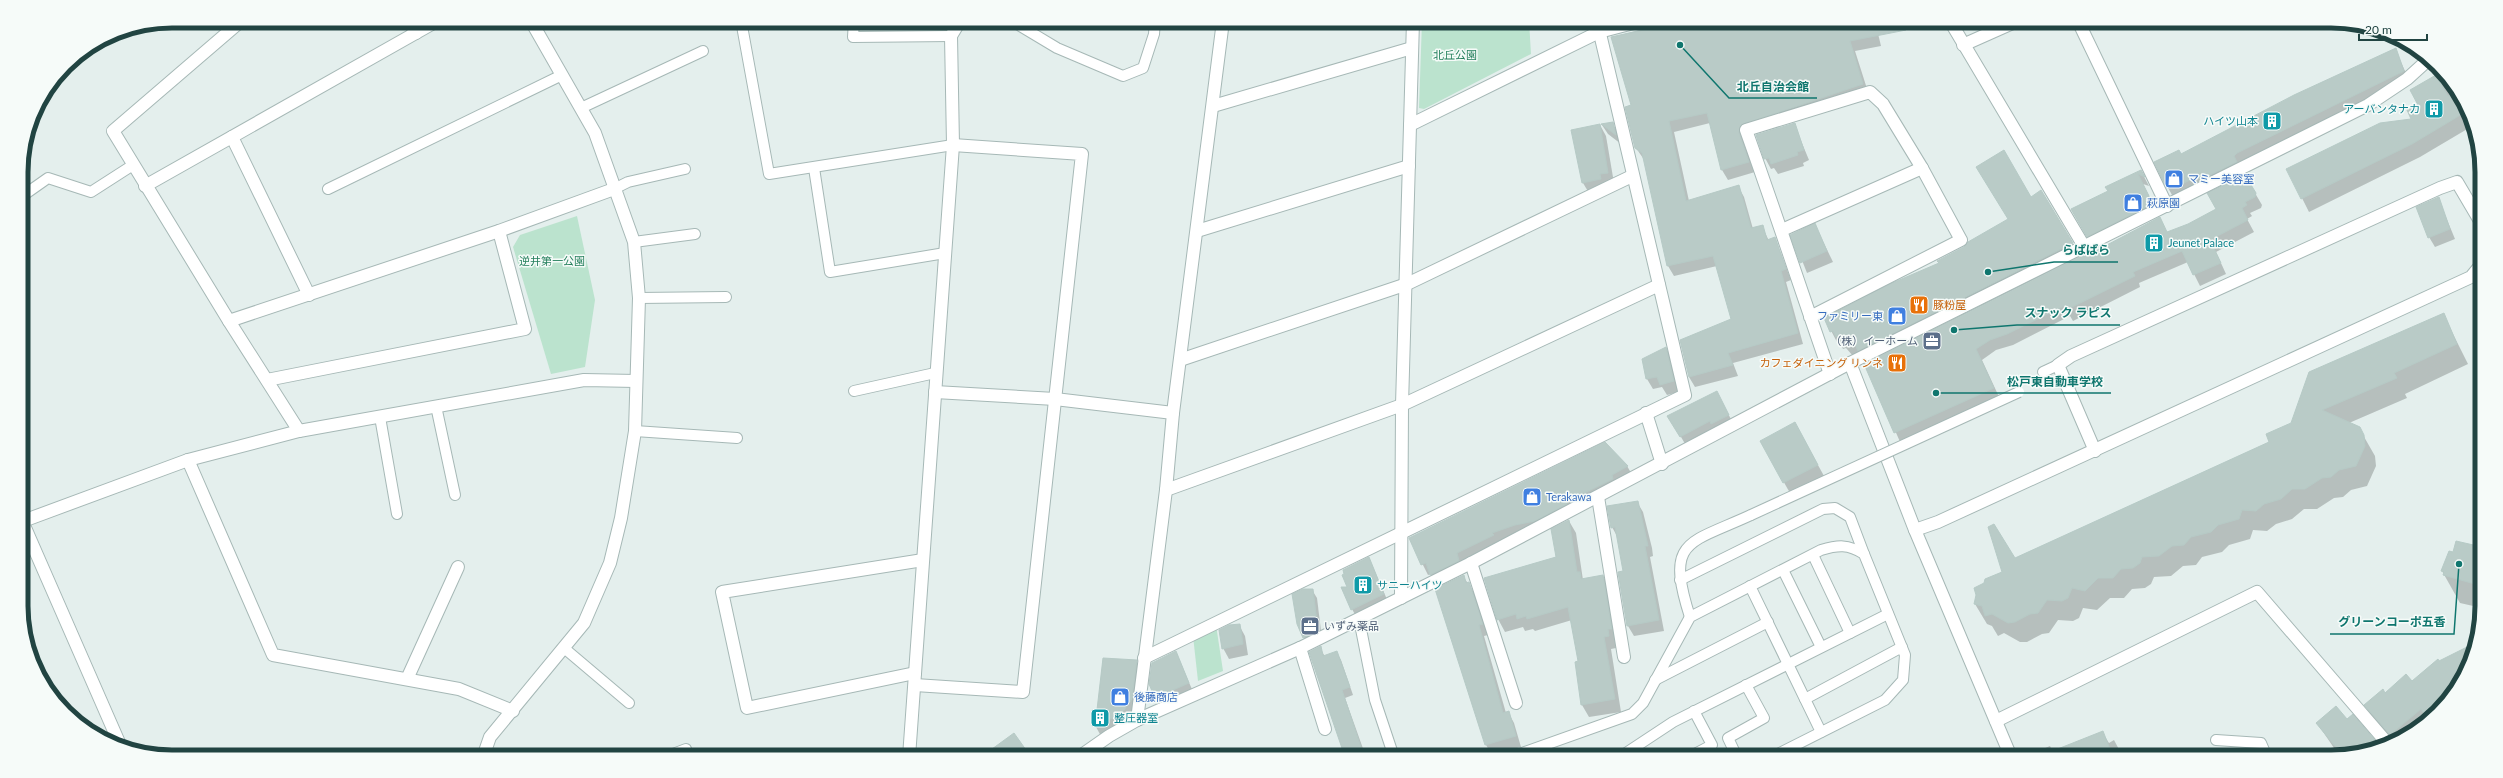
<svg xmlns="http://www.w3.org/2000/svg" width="2503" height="778" viewBox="0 0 2503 778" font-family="Lato,'Noto Sans JP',sans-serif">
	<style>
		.green { fill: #bbe3ce }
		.shadow { fill: #0003 }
		.building { fill: #b9cbc7; stroke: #b6cac6 }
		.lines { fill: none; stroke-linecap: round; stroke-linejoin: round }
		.service-casing { stroke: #a6b8b6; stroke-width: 12 }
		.minor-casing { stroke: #a6b8b6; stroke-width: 14 }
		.service { stroke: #fff; stroke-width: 10 }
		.minor { stroke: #fff; stroke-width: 12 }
		.service-bridge-casing { stroke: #a6b8b6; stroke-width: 12; stroke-linecap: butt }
		.service-bridge { stroke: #fff; stroke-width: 10 }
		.labels { text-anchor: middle; stroke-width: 3; stroke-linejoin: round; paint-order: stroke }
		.park-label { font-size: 11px; fill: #25805d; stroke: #f6fbf9 }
		.culture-label { font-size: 11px; fill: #0d838f; stroke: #f6fbf9; text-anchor: start }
		.shop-label { font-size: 11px; fill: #366cbe; stroke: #f6fbf9; text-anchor: start }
		.food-label { font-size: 11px; fill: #c56008; stroke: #f6fbf9; text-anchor: start }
		.service-label { font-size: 11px; fill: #4e5e75; stroke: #f6fbf9; text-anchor: end }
		.rim { fill: none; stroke: #214442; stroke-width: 5 }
		.leader { fill: none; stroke: #0f766e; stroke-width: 1.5 }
		.callout-dot { fill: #0f766e; stroke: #f6fbf9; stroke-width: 1.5 }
		.callout-label { font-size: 12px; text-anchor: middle; font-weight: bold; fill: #0f766e; stroke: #f6fbf9; stroke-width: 3; stroke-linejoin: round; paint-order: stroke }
	</style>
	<rect width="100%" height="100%" fill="#e4efed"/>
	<g class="green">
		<path d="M 1422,21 L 1529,21 L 1531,54 L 1424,109 L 1419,108 Z"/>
		<path d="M 577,216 L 595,300 L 585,367 L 551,374 L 513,247 L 520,235 Z"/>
		<path d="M 1216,625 L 1223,671 L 1198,681 L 1193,636 Z"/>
	</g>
	<g class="shadow">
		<path d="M 1608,21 L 1875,21 L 1881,46 L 1855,51 L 1869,95 L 1746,135 L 1744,144 L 1755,172 L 1728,180 L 1722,170 L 1710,123 L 1674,132 L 1689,201 L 1738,186 L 1744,197 L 1753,229 L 1762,226 L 1769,241 L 1775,238 L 1791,280 L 1786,282 L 1803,344 L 1733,363 L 1738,376 L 1695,387 L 1689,377 L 1732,319 L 1717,266 L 1674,276 L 1668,266 L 1645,161 L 1636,148 L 1632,106 L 1612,37 L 1644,29 L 1648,25 L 1615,32 Z"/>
		<path d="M 2395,49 L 2410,82 L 2181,198 L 2172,195 L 2166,184 L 2181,156 Z"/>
		<path d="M 2444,72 L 2464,102 L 2458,106 L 2469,128 L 2420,157 L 2309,212 L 2302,198 L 2412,120 L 2419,106 L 2411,90 Z"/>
		<path d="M 1612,123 L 1618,133 L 1621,144 L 1608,134 L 1602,125 Z"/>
		<path d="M 1794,124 L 1809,160 L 1803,163 L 1804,166 L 1778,174 L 1774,168 L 1771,169 L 1765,158 Z"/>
		<path d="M 1600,125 L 1606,136 L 1614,183 L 1589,193 L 1583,183 L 1573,131 Z"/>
		<path d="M 2141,171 L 2149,186 L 2143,184 L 2158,214 L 2094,246 L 2072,210 L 2109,192 Z"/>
		<path d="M 2245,176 L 2262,205 L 2261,208 L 2250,213 L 2252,216 L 2247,219 L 2254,232 L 2216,252 L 2226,274 L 2200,286 L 2188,262 L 2139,283 L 2140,287 L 2073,321 L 2070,316 L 2013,345 L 1996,350 L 1982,360 L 2000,399 L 1901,444 L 1866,365 L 2089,256 L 2168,233 L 2188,225 L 2217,210 Z"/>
		<path d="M 2041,192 L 2080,256 L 1866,362 L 1860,352 L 1853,356 L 1846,348 L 1843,349 L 1840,343 L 1838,344 L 1825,319 L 1940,264 L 2009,220 Z"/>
		<path d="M 2438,198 L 2455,239 L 2435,247 L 2429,237 Z"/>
		<path d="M 1815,225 L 1833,262 L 1807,273 L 1792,235 Z"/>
		<path d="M 2443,314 L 2468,364 L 2405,394 L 2407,398 L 2349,423 L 2359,428 L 2375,456 L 2376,466 L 2367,486 L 2351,490 L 2343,497 L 2334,498 L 2317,509 L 2304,509 L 2292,519 L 2276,524 L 2267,531 L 2253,530 L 2250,539 L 2229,545 L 2222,552 L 2202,557 L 2196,565 L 2183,566 L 2171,576 L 2154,577 L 2151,584 L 2145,588 L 2132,589 L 2124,598 L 2110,598 L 2097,610 L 2083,608 L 2079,618 L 2073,621 L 2058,620 L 2049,633 L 2042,634 L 2027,642 L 2020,642 L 2004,633 L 1998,636 L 1992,626 L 1987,624 L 1975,604 L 2014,559 L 2270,442 Z"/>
		<path d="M 1666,348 L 1672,359 L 1679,392 L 1667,395 L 1662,387 L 1653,389 L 1647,379 L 1643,360 Z"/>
		<path d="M 1722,402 L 1734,425 L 1687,447 L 1669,417 Z"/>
		<path d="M 1801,434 L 1824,476 L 1790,493 L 1761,442 Z"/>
		<path d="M 1627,466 L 1633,476 L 1437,584 L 1431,574 L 1428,575 L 1410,539 Z"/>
		<path d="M 1637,502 L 1643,512 L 1652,548 L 1653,556 L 1650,557 L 1664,631 L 1634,636 L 1628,626 L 1625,572 L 1618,538 L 1612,527 Z"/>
		<path d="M 1569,521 L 1576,533 L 1583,580 L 1603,576 L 1610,588 L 1618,641 L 1615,642 L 1616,648 L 1611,649 L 1621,712 L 1589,717 L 1582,705 L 1579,662 L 1572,620 L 1535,631 L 1533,629 L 1525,631 L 1523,627 L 1505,632 L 1498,619 L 1557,557 Z"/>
		<path d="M 2482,537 L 2482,608 L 2460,603 L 2442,571 L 2454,553 L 2476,547 Z"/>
		<path d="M 1369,558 L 1389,604 L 1358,620 L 1352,609 L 1348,588 Z"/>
		<path d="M 1463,576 L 1475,594 L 1488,635 L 1484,636 L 1506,713 L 1508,712 L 1514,723 L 1521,747 L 1492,755 L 1486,745 L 1436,590 Z"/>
		<path d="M 1312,590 L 1317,598 L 1322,639 L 1308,646 L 1298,623 Z"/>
		<path d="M 1239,625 L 1245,636 L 1248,655 L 1229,659 L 1223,648 Z"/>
		<path d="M 2477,643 L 2456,690 L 2423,726 L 2393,741 L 2372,717 L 2365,705 L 2412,682 L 2439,662 Z"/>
		<path d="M 1320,647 L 1325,657 L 1336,652 L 1341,660 L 1353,695 L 1345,698 L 1366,757 L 1346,757 L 1310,652 Z"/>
		<path d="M 1176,652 L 1194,694 L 1162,708 L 1156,697 Z"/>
		<path d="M 1103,659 L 1136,661 L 1142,671 L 1137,710 L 1128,723 L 1101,736 L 1096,727 Z"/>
		<path d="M 2347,721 L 2380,749 L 2340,757 L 2321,757 L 2334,748 L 2317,723 Z"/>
		<path d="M 2102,732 L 2109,743 L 2114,740 L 2123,757 L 2024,757 L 2050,746 L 2053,752 Z"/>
		<path d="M 2207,752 L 2209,757 L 2197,757 Z"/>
		<path d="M 2257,754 L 2259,757 L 2251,757 Z"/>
	</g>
	<g class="building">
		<path d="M 1684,21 L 1687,26 L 1703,21 L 1783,21 L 1784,25 L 1802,21 L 1905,21 L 1906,30 L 1850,41 L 1863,84 L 1741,125 L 1739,133 L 1749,162 L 1721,170 L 1707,113 L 1669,121 L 1686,201 L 1739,185 L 1751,228 L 1763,225 L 1767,240 L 1775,237 L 1786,269 L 1781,271 L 1798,333 L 1728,353 L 1733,365 L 1689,377 L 1680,340 L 1731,319 L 1713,256 L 1667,266 L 1642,153 L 1635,148 L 1625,107 L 1631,105 L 1611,37 Z"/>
		<path d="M 2396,48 L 2404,71 L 2237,153 L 2234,156 L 2237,162 L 2200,180 L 2198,176 L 2174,188 L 2165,185 L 2154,162 L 2179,150 L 2181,154 L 2294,95 Z"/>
		<path d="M 2436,75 L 2448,96 L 2452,95 L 2462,114 L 2412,144 L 2301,199 L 2286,169 L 2380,123 L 2411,119 L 2407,110 L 2418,105 L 2410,90 Z"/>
		<path d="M 1613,122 L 1616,135 L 1601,124 Z"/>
		<path d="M 1795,123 L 1804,150 L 1797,152 L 1798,155 L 1771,164 L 1769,158 L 1764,159 L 1756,135 Z"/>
		<path d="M 1600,124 L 1608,173 L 1600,174 L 1601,179 L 1582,183 L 1571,130 Z"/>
		<path d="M 2004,150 L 2031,197 L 2041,190 L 2073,243 L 1858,351 L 1853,340 L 1845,344 L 1838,336 L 1836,337 L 1833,331 L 1830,332 L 1824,318 L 1890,284 L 1939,263 L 1937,261 L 1964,247 L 1968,242 L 2008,219 L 1976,167 Z"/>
		<path d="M 2141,170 L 2145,177 L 2138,174 L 2153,204 L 2087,237 L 2071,209 L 2108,191 L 2105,187 Z"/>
		<path d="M 2245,175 L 2256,193 L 2255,197 L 2245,202 L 2247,205 L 2242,208 L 2248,220 L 2210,240 L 2221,263 L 2193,275 L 2182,251 L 2133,272 L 2135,276 L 2066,310 L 2064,306 L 2007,334 L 1990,340 L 1976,349 L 1994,388 L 1894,433 L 1864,364 L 2083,255 L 2088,255 L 2160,217 L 2167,232 L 2188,224 L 2216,209 L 2207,193 Z"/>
		<path d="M 2439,197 L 2450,229 L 2428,238 L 2416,207 Z"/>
		<path d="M 1815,223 L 1827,251 L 1800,263 L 1790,235 Z"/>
		<path d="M 2444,313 L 2457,344 L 2394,373 L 2397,378 L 2322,410 L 2360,427 L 2364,435 L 2365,446 L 2356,466 L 2339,470 L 2331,477 L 2322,478 L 2305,489 L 2292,489 L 2281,499 L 2264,504 L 2256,511 L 2242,510 L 2239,519 L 2218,525 L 2211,532 L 2191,537 L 2184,545 L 2172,546 L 2159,556 L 2142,557 L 2140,563 L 2133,568 L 2121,569 L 2113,578 L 2098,578 L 2085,591 L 2072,588 L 2068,598 L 2062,601 L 2047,600 L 2038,613 L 2030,614 L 2015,622 L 2008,623 L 1992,614 L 1985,616 L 1982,606 L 1974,604 L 1976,595 L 1974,588 L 1984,583 L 1985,579 L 2002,572 L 1988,527 L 1994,524 L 2015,558 L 2269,442 L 2266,434 L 2291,423 L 2309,372 Z"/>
		<path d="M 1666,347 L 1674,381 L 1660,385 L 1657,377 L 1646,379 L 1642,359 Z"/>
		<path d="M 1717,391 L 1729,415 L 1711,424 L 1710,421 L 1680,437 L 1667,416 Z"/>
		<path d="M 1795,422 L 1818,465 L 1783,483 L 1760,441 Z"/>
		<path d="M 1605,442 L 1628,466 L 1612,475 L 1613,479 L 1566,502 L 1567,504 L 1535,521 L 1515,525 L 1492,533 L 1494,535 L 1457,553 L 1459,561 L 1430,575 L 1426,563 L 1421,565 L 1409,538 Z"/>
		<path d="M 1638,501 L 1648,546 L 1645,546 L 1659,620 L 1627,626 L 1618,572 L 1623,571 L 1615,527 L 1611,528 L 1607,506 Z"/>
		<path d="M 1569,520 L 1577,572 L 1580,572 L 1581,579 L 1603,575 L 1612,629 L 1608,629 L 1609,636 L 1604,637 L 1615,699 L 1581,705 L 1575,662 L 1578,661 L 1568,607 L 1527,619 L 1526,616 L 1517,619 L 1516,614 L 1497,620 L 1484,578 L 1556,557 L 1551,529 Z"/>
		<path d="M 2456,541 L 2482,547 L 2482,586 L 2443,575 L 2444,572 L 2441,571 L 2449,551 L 2453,552 Z"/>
		<path d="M 1369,557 L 1384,594 L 1351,610 L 1341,587 L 1347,587 L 1342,575 L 1344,574 L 1343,570 Z"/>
		<path d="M 1464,575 L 1466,583 L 1469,582 L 1483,624 L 1479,625 L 1503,713 L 1509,711 L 1516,736 L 1485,745 L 1435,589 Z"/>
		<path d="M 1303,589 L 1313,589 L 1318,631 L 1303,638 L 1297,624 L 1292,594 Z"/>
		<path d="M 1240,624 L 1243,644 L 1222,649 L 1219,630 L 1229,625 Z"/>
		<path d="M 2477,642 L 2459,684 L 2424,713 L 2421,709 L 2390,735 L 2364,705 L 2383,689 L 2385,693 L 2406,674 L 2412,681 L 2438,659 L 2439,661 Z"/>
		<path d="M 1321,646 L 1323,656 L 1337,651 L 1350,687 L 1342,690 L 1362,750 L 1345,757 L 1309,652 Z"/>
		<path d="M 1176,651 L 1189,683 L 1155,698 L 1149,684 L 1152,663 Z"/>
		<path d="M 1103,658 L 1137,660 L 1132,699 L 1122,713 L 1095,727 Z"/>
		<path d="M 2336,706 L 2347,719 L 2353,714 L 2379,745 L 2371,750 L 2343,756 L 2316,723 Z"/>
		<path d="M 2103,731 L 2113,757 L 2040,757 L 2040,756 Z"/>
		<path d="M 1014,733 L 1031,757 L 981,757 Z"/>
	</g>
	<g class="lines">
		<defs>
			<g id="service">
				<path d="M 854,21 L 853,37 L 951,36"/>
				<path d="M 1012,21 L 1057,48 L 1123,76 L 1143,68 L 1154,34 L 1155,21"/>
				<path d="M 742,26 L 769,174 L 953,145"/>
				<path d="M 581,108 L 703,51"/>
				<path d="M 814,168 L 830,272 L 945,253"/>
				<path d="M 328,189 L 562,75"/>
				<path d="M 614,189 L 628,182 L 685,169"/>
				<path d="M 21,197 L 48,178 L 91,192 L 133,165"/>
				<path d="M 634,242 L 695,234"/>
				<path d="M 639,298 L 726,297"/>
				<path d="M 2043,372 L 2058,365"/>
				<path d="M 854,391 L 935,373"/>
				<path d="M 436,406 L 455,495"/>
				<path d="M 380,417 L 397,514"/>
				<path d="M 635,431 L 737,438"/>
				<path d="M 1813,555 L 1850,633"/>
				<path d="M 1783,570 L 1821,647"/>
				<path d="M 1680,580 L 1823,509 L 1835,508 L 1850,517 L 1864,554"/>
				<path d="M 1750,586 L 1821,732"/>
				<path d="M 1690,617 C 1665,539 1688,544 1751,515"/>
				<path d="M 1359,619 L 1375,700 L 1394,757"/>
				<path d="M 564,648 L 629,703"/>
				<path d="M 1655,680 L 1768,622"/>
				<path d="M 1805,699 L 1902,647"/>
				<path d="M 2216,740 L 2261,743 L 2267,757"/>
				<path d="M 665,757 L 686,749"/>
				<path d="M 1511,757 L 1632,714 L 1643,703 L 1690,617 L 1821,550 C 1838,545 1848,544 1864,554 L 1905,655 L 1903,680 L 1885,700 L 1772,757"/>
				<path d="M 1620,757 L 1673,722 L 1888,614"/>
				<path d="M 1689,757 L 1712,745 L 1694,711"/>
				<path d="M 1737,757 L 1728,738 L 1764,718 L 1746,685"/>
			</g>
			<g id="minor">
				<path d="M 241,21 L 113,131 L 229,321 L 299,431"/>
				<path d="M 409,21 L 416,33"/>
				<path d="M 1950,21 L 2085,248"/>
				<path d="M 2078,21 L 2167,206"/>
				<path d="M 1963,45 L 2017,21"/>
				<path d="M 1213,106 L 1412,48"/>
				<path d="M 1410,125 L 1599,32 L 1641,21"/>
				<path d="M 232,137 L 309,295"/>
				<path d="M 145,186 L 437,21"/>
				<path d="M 1782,230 L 1922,168"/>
				<path d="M 1197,231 L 1409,166"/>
				<path d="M 1810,317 L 1961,240 L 1922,168 L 1883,104 L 1870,92 L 1746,130 C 1775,211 1802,293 1830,374"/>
				<path d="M 229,321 L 499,231 L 614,189"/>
				<path d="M 1180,360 L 1407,284 L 1632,176"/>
				<path d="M 1850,363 L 1915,530 L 2011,757"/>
				<path d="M 267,380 L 525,329 L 499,231"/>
				<path d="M 935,392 L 1055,399 L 1173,413"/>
				<path d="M 1646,413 L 1662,464"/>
				<path d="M 2095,451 L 2058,365 L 2071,356 L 2440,188 L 2457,182 L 2480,221"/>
				<path d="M 188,460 L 273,655 L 459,689 L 513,711"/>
				<path d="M 1166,490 L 1402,405 L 1659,285"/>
				<path d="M 1598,497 L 1624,657"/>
				<path d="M 23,521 L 188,460 L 299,431 L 584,380 L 636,381"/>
				<path d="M 23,523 L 121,747"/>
				<path d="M 1915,530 L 1938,522 L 2471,277 L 2480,266"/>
				<path d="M 1471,563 L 1516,703"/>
				<path d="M 1401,598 L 1402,405 L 1413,21"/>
				<path d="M 1300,648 L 1325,729"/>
				<path d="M 1144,658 L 1685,395 L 1597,21"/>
				<path d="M 915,673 L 747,708 L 722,592 L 923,560"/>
				<path d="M 407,679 L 458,567"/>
				<path d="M 915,685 L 1023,692 L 1082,154 L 953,145"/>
				<path d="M 1137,720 L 1166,490 L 1173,413 L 1223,21"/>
				<path d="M 1996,721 L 2257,592 L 2388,744"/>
				<path d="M 483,757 L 490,737 L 584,623 L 610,563 L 621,518 L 635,431 L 639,298 L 634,242 L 595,133 L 531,21"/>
				<path d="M 909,757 L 953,145 L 951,36 L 960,21"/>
				<path d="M 1079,757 L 1109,736 L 1137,720 L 1300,648 L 1471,563 L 1850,363 L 2368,105 L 2407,79 L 2429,59"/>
			</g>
		</defs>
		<use href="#service" class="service-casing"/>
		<use href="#minor" class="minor-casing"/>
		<use href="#service" class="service"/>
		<use href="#minor" class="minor"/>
		<defs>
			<path id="service-bridge" d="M 1751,515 L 2019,392"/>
		</defs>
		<use href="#service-bridge" class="service-bridge-casing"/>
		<use href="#service-bridge" class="service-bridge"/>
	</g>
	<defs>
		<symbol id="building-square" viewBox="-11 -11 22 22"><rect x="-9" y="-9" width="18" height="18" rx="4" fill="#0f9aa8" stroke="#f6fbf9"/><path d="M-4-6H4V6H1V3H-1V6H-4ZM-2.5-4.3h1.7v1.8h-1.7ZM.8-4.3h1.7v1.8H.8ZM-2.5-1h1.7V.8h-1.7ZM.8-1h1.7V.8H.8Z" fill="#fff"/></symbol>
		<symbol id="shop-square" viewBox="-11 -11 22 22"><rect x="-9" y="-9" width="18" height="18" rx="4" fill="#3f7fe0" stroke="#f6fbf9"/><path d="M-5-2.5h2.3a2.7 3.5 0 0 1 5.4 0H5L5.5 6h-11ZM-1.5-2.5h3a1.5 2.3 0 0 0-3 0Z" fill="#fff"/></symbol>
		<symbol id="restaurant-square" viewBox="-11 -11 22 22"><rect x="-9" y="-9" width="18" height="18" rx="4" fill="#e8710a" stroke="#f6fbf9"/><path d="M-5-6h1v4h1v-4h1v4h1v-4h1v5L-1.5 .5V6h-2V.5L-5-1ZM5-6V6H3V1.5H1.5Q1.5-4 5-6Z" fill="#fff"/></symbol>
		<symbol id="office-square" viewBox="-11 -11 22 22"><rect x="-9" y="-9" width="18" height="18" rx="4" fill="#5c6f8a" stroke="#f6fbf9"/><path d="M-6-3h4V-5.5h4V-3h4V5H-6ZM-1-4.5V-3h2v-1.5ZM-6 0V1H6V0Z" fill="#fff"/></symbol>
	</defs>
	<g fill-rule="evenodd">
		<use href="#building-square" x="2423" y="98" width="22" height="22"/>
		<use href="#building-square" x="2261" y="110" width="22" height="22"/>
		<use href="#shop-square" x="2163" y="168" width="22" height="22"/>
		<use href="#shop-square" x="2122" y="192" width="22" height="22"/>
		<use href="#building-square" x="2143" y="232" width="22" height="22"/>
		<use href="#restaurant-square" x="1908" y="294" width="22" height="22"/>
		<use href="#shop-square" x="1886" y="305" width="22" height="22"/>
		<use href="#office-square" x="1921" y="330" width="22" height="22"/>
		<use href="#restaurant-square" x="1886" y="352" width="22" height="22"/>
		<use href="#shop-square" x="1521" y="486" width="22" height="22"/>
		<use href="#building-square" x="1352" y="574" width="22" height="22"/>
		<use href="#office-square" x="1299" y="615" width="22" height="22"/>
		<use href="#shop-square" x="1109" y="686" width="22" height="22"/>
		<use href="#building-square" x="1089" y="707" width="22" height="22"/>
	</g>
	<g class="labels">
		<g class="park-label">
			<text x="1455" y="59">北丘公園</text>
			<text x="552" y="265">逆井第一公園</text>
		</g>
		<g class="culture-label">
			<text x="2420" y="113" text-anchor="end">アーバンタナカ</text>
			<text x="2258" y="125" text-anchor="end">ハイツ山本</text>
			<text x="2168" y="247">Jeunet Palace</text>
			<text x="1377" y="589">サニーハイツ</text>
			<text x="1114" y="722">整圧器室</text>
		</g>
		<g class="shop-label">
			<text x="2188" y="183">マミー美容室</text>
			<text x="2147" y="207">萩原園</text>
			<text x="1883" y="320" text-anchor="end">ファミリー東</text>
			<text x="1546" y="501">Terakawa</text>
			<text x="1134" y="701">後藤商店</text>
		</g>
		<g class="food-label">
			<text x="1933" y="309">豚粉屋</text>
			<text x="1883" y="367" text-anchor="end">カフェダイニング リンネ</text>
		</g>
		<g class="service-label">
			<text x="1918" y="345">（株）イーホーム</text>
			<text x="1324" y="630" text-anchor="start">いずみ薬品</text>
		</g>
	</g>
	<path d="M0 0H2503V778H0ZM172 28H2331A144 144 0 0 1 2475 172V606A144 144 0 0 1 2331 750H172A144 144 0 0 1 28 606V172A144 144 0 0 1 172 28Z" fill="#f6fbf9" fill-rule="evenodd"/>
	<path class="rim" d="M172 28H2331A144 144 0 0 1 2475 172V606A144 144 0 0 1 2331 750H172A144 144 0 0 1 28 606V172A144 144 0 0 1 172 28Z"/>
	<path class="leader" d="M1680 45L1729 98H1817M1988 272L2054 262H2118M1954 330L2017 325H2120M1936 393L1999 393H2111M2459 564L2454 634H2330"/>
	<g class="callout-dot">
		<circle cx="1680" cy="45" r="4"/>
		<circle cx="1988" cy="272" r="4"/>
		<circle cx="1954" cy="330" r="4"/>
		<circle cx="1936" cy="393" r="4"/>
		<circle cx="2459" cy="564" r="4"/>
	</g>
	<g class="callout-label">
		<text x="1773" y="91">北丘自治会館</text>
		<text x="2086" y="254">らぱぱら</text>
		<text x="2068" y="317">スナック ラピス</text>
		<text x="2055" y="386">松戸東自動車学校</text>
		<text x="2392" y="626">グリーンコーポ五香</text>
	</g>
	<path d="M2359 34v6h68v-6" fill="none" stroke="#214442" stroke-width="2"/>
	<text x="2365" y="34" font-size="12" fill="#214442" stroke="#f6fbf9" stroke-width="3" paint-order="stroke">20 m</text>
</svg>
